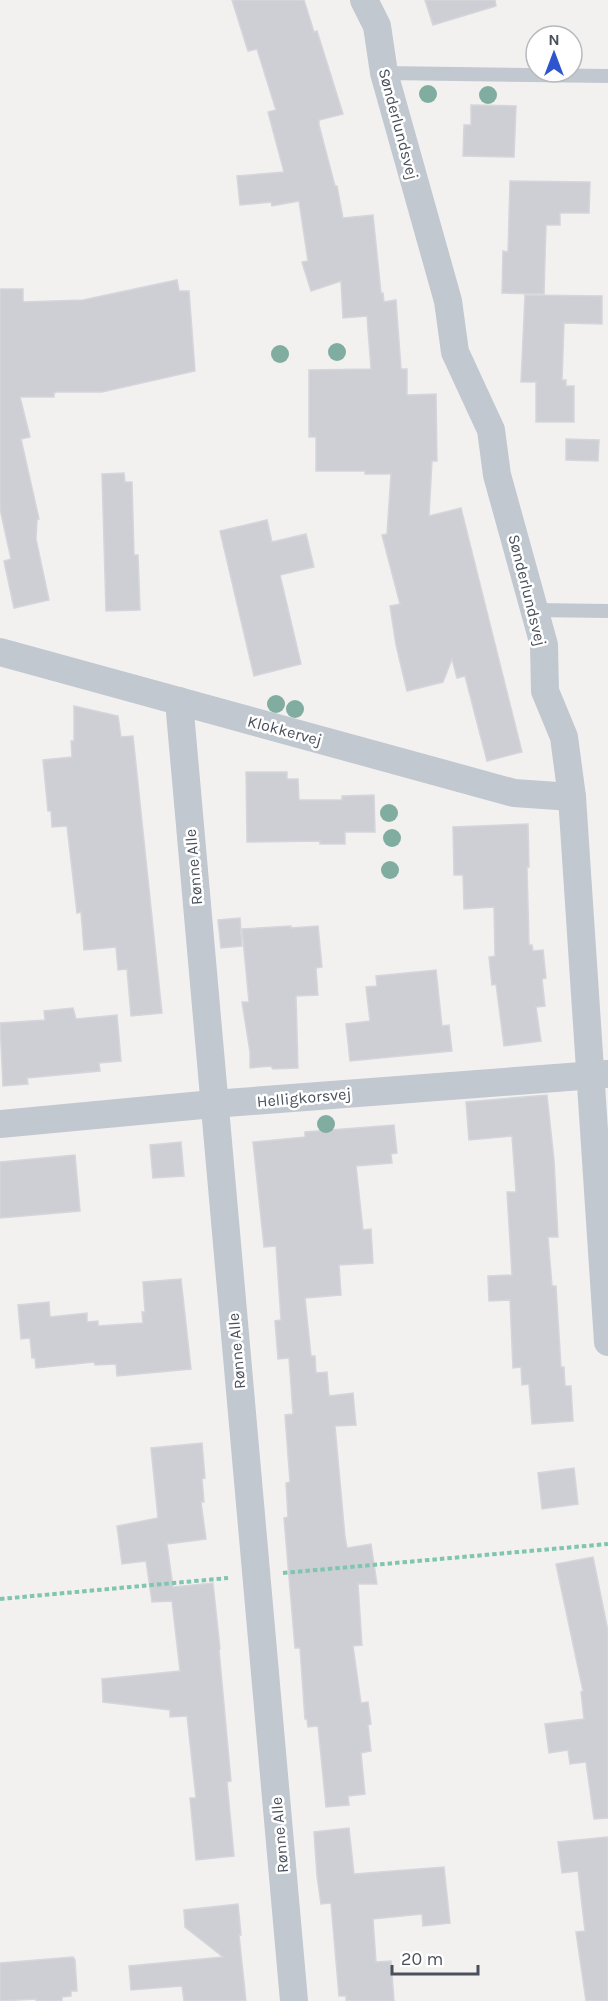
<svg xmlns="http://www.w3.org/2000/svg" width="608" height="2001" viewBox="0 0 608 2001" font-family="Karla,sans-serif">
	<style>
		.building { fill: #cecfd4; stroke: #d5d5db; stroke-width: 1.5 }
		.lines { fill: none; stroke-linecap: round; stroke-linejoin: round }
		.path { stroke: #80c5b0; stroke-width: 4; stroke-dasharray: 4.5 3; stroke-linecap: butt }
		.service { stroke: #c2c8d0; stroke-width: 14 }
		.minor { stroke: #c2c8d0; stroke-width: 28 }
		.tree { fill: #80ad9f }
		.labels { text-anchor: middle; stroke-width: 5; stroke-linejoin: round; paint-order: stroke }
		.street-label { font-size: 16px; fill: #4a505b; stroke: #fff }
	</style>
	<rect width="100%" height="100%" fill="#f2f1f0"/>
	<g class="building">
		<path d="M 232,0 L 304,0 L 314,32 L 317,31 L 343,114 L 319,120 L 319,125 L 335,186 L 337,186 L 343,218 L 373,215 L 381,293 L 383,293 L 384,302 L 396,300 L 401,369 L 407,369 L 407,395 L 436,394 L 437,461 L 432,461 L 429,516 L 461,508 L 522,752 L 487,761 L 465,676 L 457,678 L 452,659 L 443,682 L 407,691 L 396,645 L 390,606 L 400,604 L 382,535 L 387,534 L 391,474 L 365,474 L 365,471 L 316,471 L 316,437 L 309,437 L 309,370 L 371,369 L 367,316 L 343,318 L 341,281 L 311,291 L 302,262 L 308,261 L 299,201 L 272,206 L 271,202 L 240,205 L 237,176 L 284,172 L 268,112 L 276,110 L 257,49 L 248,51 Z"/>
		<path d="M 425,0 L 495,0 L 496,6 L 433,25 Z"/>
		<path d="M 471,105 L 516,106 L 514,157 L 463,156 L 464,125 L 471,125 Z"/>
		<path d="M 510,181 L 590,182 L 589,213 L 560,213 L 560,225 L 546,225 L 544,294 L 502,293 L 503,251 L 508,252 Z"/>
		<path d="M 177,280 L 179,291 L 189,291 L 195,371 L 102,392 L 57,392 L 54,393 L 54,397 L 20,397 L 30,437 L 21,439 L 39,519 L 37,520 L 36,539 L 49,600 L 14,608 L 4,561 L 11,559 L 0,509 L 0,289 L 23,289 L 23,302 L 83,300 Z"/>
		<path d="M 525,295 L 602,296 L 602,324 L 564,323 L 562,380 L 566,380 L 566,386 L 574,386 L 574,422 L 536,422 L 536,382 L 521,382 Z"/>
		<path d="M 566,439 L 599,440 L 598,461 L 566,460 Z"/>
		<path d="M 124,473 L 125,482 L 132,482 L 134,555 L 138,555 L 140,610 L 106,611 L 102,474 Z"/>
		<path d="M 267,520 L 272,542 L 306,534 L 314,567 L 280,575 L 301,664 L 254,676 L 220,531 Z"/>
		<path d="M 74,706 L 118,716 L 121,737 L 133,736 L 162,1013 L 131,1016 L 127,969 L 118,970 L 116,947 L 84,950 L 81,912 L 77,913 L 67,826 L 52,827 L 51,811 L 48,811 L 43,760 L 72,757 L 71,741 L 74,741 Z"/>
		<path d="M 246,772 L 287,772 L 287,779 L 298,779 L 299,800 L 342,800 L 342,796 L 374,795 L 375,832 L 345,832 L 345,844 L 320,844 L 320,841 L 247,842 Z"/>
		<path d="M 528,824 L 529,867 L 527,867 L 529,945 L 532,945 L 533,951 L 543,950 L 546,978 L 542,979 L 545,1006 L 536,1007 L 541,1041 L 504,1046 L 496,984 L 492,985 L 489,957 L 495,956 L 494,907 L 464,909 L 463,875 L 454,875 L 453,827 Z"/>
		<path d="M 240,918 L 242,946 L 221,948 L 218,920 Z"/>
		<path d="M 291,926 L 291,928 L 318,926 L 322,967 L 316,968 L 318,995 L 296,996 L 298,1068 L 273,1069 L 271,1066 L 250,1068 L 250,1052 L 242,1002 L 249,1002 L 242,929 Z"/>
		<path d="M 436,970 L 442,1026 L 449,1025 L 452,1051 L 350,1061 L 346,1024 L 370,1021 L 366,987 L 377,986 L 376,976 Z"/>
		<path d="M 73,1008 L 76,1019 L 117,1015 L 121,1061 L 99,1063 L 100,1071 L 27,1078 L 28,1084 L 3,1086 L 0,1023 L 45,1020 L 44,1011 Z"/>
		<path d="M 547,1095 L 554,1160 L 558,1237 L 548,1237 L 552,1286 L 556,1286 L 561,1367 L 564,1367 L 565,1386 L 571,1386 L 573,1421 L 532,1424 L 529,1384 L 522,1385 L 521,1367 L 513,1368 L 510,1300 L 489,1301 L 488,1276 L 512,1275 L 507,1192 L 516,1192 L 512,1136 L 469,1140 L 466,1102 Z"/>
		<path d="M 394,1125 L 397,1153 L 391,1154 L 392,1163 L 356,1166 L 363,1230 L 371,1229 L 373,1263 L 339,1265 L 341,1295 L 305,1298 L 311,1356 L 315,1356 L 316,1373 L 327,1372 L 329,1396 L 353,1393 L 356,1425 L 335,1426 L 345,1537 L 347,1548 L 371,1544 L 377,1584 L 358,1584 L 362,1645 L 353,1646 L 361,1703 L 368,1702 L 371,1724 L 368,1725 L 371,1751 L 361,1753 L 365,1794 L 348,1796 L 349,1805 L 326,1807 L 318,1726 L 308,1727 L 307,1719 L 305,1719 L 300,1648 L 295,1648 L 284,1518 L 288,1517 L 286,1483 L 290,1482 L 285,1415 L 293,1414 L 289,1358 L 278,1359 L 275,1321 L 281,1320 L 276,1246 L 264,1247 L 253,1142 L 305,1137 L 305,1132 Z"/>
		<path d="M 181,1142 L 184,1176 L 153,1178 L 150,1145 Z"/>
		<path d="M 75,1155 L 80,1211 L 0,1218 L 0,1162 Z"/>
		<path d="M 181,1279 L 191,1369 L 117,1376 L 116,1364 L 95,1365 L 94,1362 L 36,1368 L 35,1358 L 32,1358 L 30,1338 L 21,1339 L 18,1305 L 49,1302 L 50,1317 L 87,1313 L 87,1322 L 98,1321 L 98,1326 L 143,1323 L 142,1312 L 145,1312 L 143,1282 Z"/>
		<path d="M 202,1443 L 205,1478 L 202,1479 L 204,1502 L 201,1502 L 206,1539 L 167,1544 L 173,1587 L 213,1583 L 220,1649 L 219,1650 L 231,1781 L 227,1782 L 234,1856 L 196,1860 L 190,1798 L 196,1798 L 187,1716 L 170,1717 L 170,1710 L 103,1702 L 102,1679 L 180,1671 L 172,1601 L 152,1602 L 146,1561 L 122,1564 L 117,1526 L 158,1518 L 151,1448 Z"/>
		<path d="M 574,1468 L 578,1504 L 542,1509 L 538,1473 Z"/>
		<path d="M 593,1557 L 608,1631 L 608,1818 L 594,1819 L 586,1762 L 570,1764 L 568,1750 L 549,1753 L 545,1724 L 584,1719 L 581,1692 L 583,1691 L 556,1564 Z"/>
		<path d="M 349,1828 L 354,1874 L 444,1867 L 450,1923 L 423,1926 L 422,1914 L 373,1919 L 376,1962 L 391,1961 L 394,2001 L 346,2001 L 346,1996 L 339,1996 L 331,1903 L 321,1904 L 317,1876 L 314,1832 Z"/>
		<path d="M 608,1837 L 608,2001 L 586,2001 L 576,1932 L 585,1931 L 578,1871 L 562,1873 L 558,1842 Z"/>
		<path d="M 238,1904 L 241,1935 L 239,1935 L 246,2001 L 184,2001 L 182,1986 L 131,1990 L 129,1966 L 223,1957 L 185,1927 L 184,1910 Z"/>
		<path d="M 73,1957 L 75,1960 L 77,1991 L 71,1991 L 71,1996 L 62,1997 L 62,2001 L 36,2001 L 36,1999 L 0,2001 L 0,1963 Z"/>
	</g>
	<g class="lines">
		<g class="path">
			<path d="M 283,1573 L 608,1544"/>
			<path d="M 0,1599 L 228,1578"/>
		</g>
		<g class="service">
			<path d="M 384,73 L 608,76"/>
			<path d="M 535,610 L 608,611"/>
		</g>
		<g class="minor">
			<path d="M 364,0 L 377,26 L 384,73 L 448,301 L 455,352 L 491,430 L 497,475 L 544,645 L 545,691 L 564,737 L 572,797 L 608,1342"/>
			<path d="M 0,652 L 514,793 L 572,797"/>
			<path d="M 179,701 L 294,2001"/>
			<path d="M 0,1124 L 213,1104 L 608,1074"/>
		</g>
	</g>
	<g class="tree">
		<circle cx="428" cy="94" r="9"/>
		<circle cx="488" cy="95" r="9"/>
		<circle cx="337" cy="352" r="9"/>
		<circle cx="280" cy="354" r="9"/>
		<circle cx="276" cy="704" r="9"/>
		<circle cx="295" cy="709" r="9"/>
		<circle cx="389" cy="813" r="9"/>
		<circle cx="392" cy="838" r="9"/>
		<circle cx="390" cy="870" r="9"/>
		<circle cx="326" cy="1124" r="9"/>
	</g>
	<g class="labels">
		<g class="street-label">
			<text transform="translate(399 124) rotate(75)" y="6">Sønderlundsvej</text>
			<text transform="translate(528 590) rotate(76)" y="6">Sønderlundsvej</text>
			<text transform="translate(285 730) rotate(15)" y="6">Klokkervej</text>
			<text transform="translate(193 867) rotate(-95)" y="6">Rønne Alle</text>
			<text transform="translate(304 1097) rotate(-5)" y="6">Helligkorsvej</text>
			<text transform="translate(236 1351) rotate(-95)" y="6">Rønne Alle</text>
			<text transform="translate(279 1835) rotate(-95)" y="6">Rønne Alle</text>
		</g>
	</g>
	<g transform="translate(554 54)"><circle r="28" fill="#ffffff" stroke="#b7b9bd" stroke-width="1.5"/>
	<path d="M0-4.5L10 22L0 15L-10 22Z" fill="#2e54ce"/>
	<text y="-9" font-size="16" font-weight="bold" text-anchor="middle" fill="#4a505b">N</text>
	</g>
	<path d="M392 1965v9h86v-9" fill="none" stroke="#4a505b" stroke-width="3"/>
	<text x="401" y="1965" font-size="18" fill="#4a505b" stroke="#ffffff" stroke-width="4.5" paint-order="stroke">20 m</text>
</svg>
